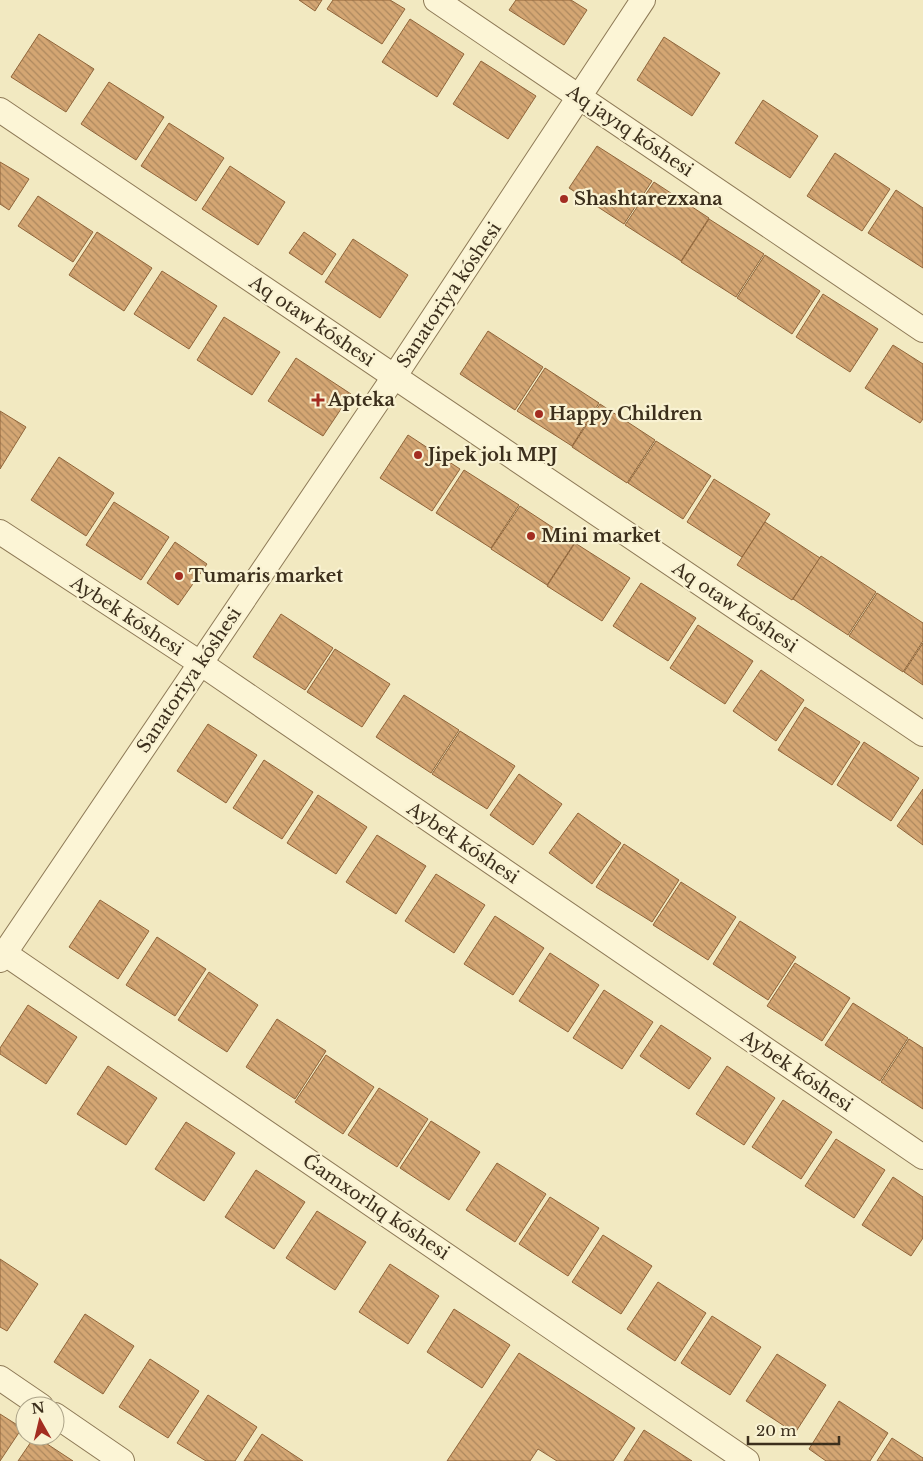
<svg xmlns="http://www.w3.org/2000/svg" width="923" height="1461" viewBox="0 0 923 1461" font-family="'Libre Baskerville',serif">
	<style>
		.building { fill: url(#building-back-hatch); stroke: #90653a }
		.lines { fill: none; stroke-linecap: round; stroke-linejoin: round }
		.minor-casing { stroke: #8e7a57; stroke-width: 26 }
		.minor { stroke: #fcf5d6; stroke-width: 24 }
		.poi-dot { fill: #a32d21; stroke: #f9f2d2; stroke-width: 2 }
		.labels { text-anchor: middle; stroke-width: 4.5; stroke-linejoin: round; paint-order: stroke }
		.street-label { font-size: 18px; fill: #3c2f1c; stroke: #f9f2d2 }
		.poi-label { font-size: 18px; font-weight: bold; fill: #3c2f1c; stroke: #f9f2d2; text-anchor: start }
	</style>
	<defs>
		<pattern id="building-back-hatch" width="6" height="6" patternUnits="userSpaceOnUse" patternTransform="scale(1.25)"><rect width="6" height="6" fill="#d4a673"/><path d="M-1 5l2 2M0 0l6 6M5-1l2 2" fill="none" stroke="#ad885e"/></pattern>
	</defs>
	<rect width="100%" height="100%" fill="#f2e9c1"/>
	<g class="building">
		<path d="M 299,0 L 322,0 L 315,11 Z"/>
		<path d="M 333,0 L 390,0 L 405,9 L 382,44 L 327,9 Z"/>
		<path d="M 516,0 L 571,0 L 587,10 L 564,45 L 509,10 Z"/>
		<path d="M 410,19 L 464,54 L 437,97 L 382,62 Z"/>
		<path d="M 39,34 L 94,69 L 66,112 L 11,77 Z"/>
		<path d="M 664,37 L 720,73 L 692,116 L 637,80 Z"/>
		<path d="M 481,61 L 536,96 L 508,139 L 453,104 Z"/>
		<path d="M 109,82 L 164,117 L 136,160 L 81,124 Z"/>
		<path d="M 763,100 L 818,136 L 790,178 L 735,143 Z"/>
		<path d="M 169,123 L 224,158 L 196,201 L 141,166 Z"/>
		<path d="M 597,146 L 652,181 L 624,224 L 569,188 Z"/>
		<path d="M 835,153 L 890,189 L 862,231 L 807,196 Z"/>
		<path d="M 0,162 L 29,179 L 9,210 L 0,204 Z"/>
		<path d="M 230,166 L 285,202 L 258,245 L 202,209 Z"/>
		<path d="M 654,182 L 709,218 L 681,261 L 625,225 Z"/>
		<path d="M 896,190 L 923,208 L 923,268 L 868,233 Z"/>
		<path d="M 38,196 L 93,232 L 73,262 L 18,226 Z"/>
		<path d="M 709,219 L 764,254 L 736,297 L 681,262 Z"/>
		<path d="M 97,232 L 152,268 L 124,311 L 69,275 Z"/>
		<path d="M 304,232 L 336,254 L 322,275 L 289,253 Z"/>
		<path d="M 353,239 L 408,275 L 380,318 L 325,282 Z"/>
		<path d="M 765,255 L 820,291 L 792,334 L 737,298 Z"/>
		<path d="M 162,271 L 217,306 L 189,349 L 134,314 Z"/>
		<path d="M 823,294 L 878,329 L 850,372 L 796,337 Z"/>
		<path d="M 224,317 L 280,352 L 252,395 L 197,360 Z"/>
		<path d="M 488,331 L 543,367 L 515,410 L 460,374 Z"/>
		<path d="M 893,345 L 923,364 L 923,419 L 920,423 L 865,388 Z"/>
		<path d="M 296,358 L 351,394 L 323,436 L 268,401 Z"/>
		<path d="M 545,368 L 599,403 L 572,446 L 517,411 Z"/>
		<path d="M 600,404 L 655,440 L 627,483 L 572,447 Z"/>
		<path d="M 0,411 L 26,427 L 0,469 Z"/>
		<path d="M 408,435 L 460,469 L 432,511 L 380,478 Z"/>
		<path d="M 656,441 L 711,476 L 683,519 L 628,483 Z"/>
		<path d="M 59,457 L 114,493 L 86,536 L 31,500 Z"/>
		<path d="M 464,470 L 519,505 L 491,548 L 436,513 Z"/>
		<path d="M 714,479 L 770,514 L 742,557 L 687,522 Z"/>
		<path d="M 114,502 L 169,537 L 141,580 L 86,545 Z"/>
		<path d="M 520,506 L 575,542 L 547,585 L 491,549 Z"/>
		<path d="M 765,522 L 820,558 L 792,600 L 737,565 Z"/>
		<path d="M 175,542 L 207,564 L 178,605 L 147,583 Z"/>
		<path d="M 575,543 L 630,578 L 602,621 L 547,586 Z"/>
		<path d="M 821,556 L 876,592 L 848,635 L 793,599 Z"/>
		<path d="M 641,583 L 696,618 L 668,661 L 613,626 Z"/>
		<path d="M 877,593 L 923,623 L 923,641 L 903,672 L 849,636 Z"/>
		<path d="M 281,614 L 333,648 L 305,690 L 253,657 Z"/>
		<path d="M 698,625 L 753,661 L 725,704 L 670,668 Z"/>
		<path d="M 923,643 L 923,685 L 904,672 Z"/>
		<path d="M 335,649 L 390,684 L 362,727 L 307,692 Z"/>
		<path d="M 761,670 L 804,700 L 776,741 L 733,711 Z"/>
		<path d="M 404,695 L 459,730 L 431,773 L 376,737 Z"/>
		<path d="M 805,707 L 860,742 L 832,785 L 778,750 Z"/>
		<path d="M 208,724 L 257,755 L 226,803 L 177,771 Z"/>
		<path d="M 460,731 L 515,766 L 487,809 L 432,774 Z"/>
		<path d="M 864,742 L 919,778 L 891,821 L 837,785 Z"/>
		<path d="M 264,760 L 313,792 L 282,839 L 233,808 Z"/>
		<path d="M 519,774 L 562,804 L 533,845 L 490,815 Z"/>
		<path d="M 923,789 L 923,845 L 897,826 Z"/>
		<path d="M 318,795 L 367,827 L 336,874 L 287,843 Z"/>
		<path d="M 578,813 L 621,843 L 592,884 L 549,853 Z"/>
		<path d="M 377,835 L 426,866 L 396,914 L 346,882 Z"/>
		<path d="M 624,844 L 679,880 L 652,922 L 596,887 Z"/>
		<path d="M 436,874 L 485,905 L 454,953 L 405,921 Z"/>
		<path d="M 681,882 L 736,917 L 708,960 L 653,925 Z"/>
		<path d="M 100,900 L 149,931 L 118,979 L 69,947 Z"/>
		<path d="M 495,916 L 544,948 L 513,995 L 464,964 Z"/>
		<path d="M 740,921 L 796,957 L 768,1000 L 713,964 Z"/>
		<path d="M 157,937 L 206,969 L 175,1016 L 126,985 Z"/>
		<path d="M 550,953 L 599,985 L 568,1032 L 519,1001 Z"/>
		<path d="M 795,963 L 850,998 L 822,1041 L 767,1006 Z"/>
		<path d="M 209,972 L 258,1005 L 227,1052 L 178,1020 Z"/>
		<path d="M 604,990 L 653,1022 L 622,1069 L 573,1038 Z"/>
		<path d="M 853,1003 L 908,1038 L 880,1081 L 825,1045 Z"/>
		<path d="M 28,1005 L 77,1037 L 46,1084 L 0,1054 L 0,1048 Z"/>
		<path d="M 277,1019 L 326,1051 L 295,1099 L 246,1067 Z"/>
		<path d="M 661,1025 L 711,1058 L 689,1089 L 640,1056 Z"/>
		<path d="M 909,1039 L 923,1048 L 923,1109 L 881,1082 Z"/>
		<path d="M 326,1055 L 374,1087 L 343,1134 L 295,1102 Z"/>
		<path d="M 108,1066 L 157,1098 L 126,1145 L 77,1114 Z"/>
		<path d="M 727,1066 L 775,1098 L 744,1145 L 696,1114 Z"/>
		<path d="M 379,1088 L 428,1119 L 397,1167 L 348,1135 Z"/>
		<path d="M 783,1100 L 832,1132 L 801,1179 L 752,1147 Z"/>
		<path d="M 431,1121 L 480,1152 L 449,1200 L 400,1168 Z"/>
		<path d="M 186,1122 L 235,1153 L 204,1201 L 155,1169 Z"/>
		<path d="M 836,1139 L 885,1170 L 854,1218 L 805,1186 Z"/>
		<path d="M 497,1163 L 546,1194 L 515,1242 L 466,1210 Z"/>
		<path d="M 256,1170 L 305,1202 L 274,1249 L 225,1217 Z"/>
		<path d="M 893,1177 L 923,1197 L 923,1238 L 911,1256 L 862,1225 Z"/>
		<path d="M 550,1197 L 599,1228 L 568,1276 L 519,1244 Z"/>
		<path d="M 317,1211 L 366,1242 L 335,1290 L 286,1258 Z"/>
		<path d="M 603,1235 L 652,1266 L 621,1314 L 572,1282 Z"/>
		<path d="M 0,1259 L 38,1284 L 7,1331 L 0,1327 Z"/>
		<path d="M 390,1264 L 439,1296 L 408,1344 L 359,1312 Z"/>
		<path d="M 658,1282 L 706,1313 L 675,1361 L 627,1329 Z"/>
		<path d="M 454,1309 L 510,1345 L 482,1388 L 427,1352 Z"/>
		<path d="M 85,1314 L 134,1346 L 103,1394 L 54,1362 Z"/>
		<path d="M 712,1316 L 761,1347 L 730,1395 L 681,1363 Z"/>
		<path d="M 519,1353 L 635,1428 L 613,1461 L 557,1461 L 538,1449 L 530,1461 L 447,1461 Z"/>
		<path d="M 777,1354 L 826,1385 L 795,1433 L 746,1401 Z"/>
		<path d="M 150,1359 L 199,1391 L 168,1438 L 119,1407 Z"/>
		<path d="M 208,1395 L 257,1427 L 235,1461 L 206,1461 L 177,1443 Z"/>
		<path d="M 839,1401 L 888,1433 L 870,1461 L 826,1461 L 809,1449 Z"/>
		<path d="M 0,1414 L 22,1428 L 0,1461 Z"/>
		<path d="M 644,1430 L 692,1461 L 624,1461 Z"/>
		<path d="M 262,1434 L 303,1461 L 244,1461 Z"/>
		<path d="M 35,1436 L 73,1461 L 18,1461 Z"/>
		<path d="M 892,1438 L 923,1458 L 923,1461 L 877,1461 Z"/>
	</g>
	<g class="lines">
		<defs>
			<g id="minor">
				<path d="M 436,0 L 923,330"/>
				<path d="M 0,110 L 923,734"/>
				<path d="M 0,532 L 200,663 L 923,1157"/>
				<path d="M 4,953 L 747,1461"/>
				<path d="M 0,960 L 394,377 L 643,0"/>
				<path d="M 0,1378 L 41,1406"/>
				<path d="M 55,1415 L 122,1461"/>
			</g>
		</defs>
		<use href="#minor" class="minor-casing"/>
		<use href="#minor" class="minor"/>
	</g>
	<g class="poi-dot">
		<circle cx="564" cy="199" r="5"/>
		<path d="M315.5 392.5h5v5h5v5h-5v5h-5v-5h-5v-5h5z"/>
		<circle cx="539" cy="414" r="5"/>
		<circle cx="418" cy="455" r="5"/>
		<circle cx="531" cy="536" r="5"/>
		<circle cx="179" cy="576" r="5"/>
	</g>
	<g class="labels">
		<g class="street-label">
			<text transform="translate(630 131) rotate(34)" y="6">Aq jayıq kóshesi</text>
			<text transform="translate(449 295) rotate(-56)" y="6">Sanatoriya kóshesi</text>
			<text transform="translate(312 321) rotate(34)" y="6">Aq otaw kóshesi</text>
			<text transform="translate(735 607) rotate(34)" y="6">Aq otaw kóshesi</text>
			<text transform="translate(127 616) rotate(33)" y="6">Aybek kóshesi</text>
			<text transform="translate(189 680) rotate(-56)" y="6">Sanatoriya kóshesi</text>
			<text transform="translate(463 843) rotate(34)" y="6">Aybek kóshesi</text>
			<text transform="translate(797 1071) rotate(34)" y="6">Aybek kóshesi</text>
			<text transform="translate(376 1207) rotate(34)" y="6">Ǵamxorlıq kóshesi</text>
		</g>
		<g class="poi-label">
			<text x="574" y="205">Shashtarezxana</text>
			<text x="328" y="406">Apteka</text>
			<text x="549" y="420">Happy Children</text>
			<text x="428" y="461">Jipek jolı MPJ</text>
			<text x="541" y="542">Mini market</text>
			<text x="189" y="582">Tumaris market</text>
		</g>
	</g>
	<g transform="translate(40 1421) rotate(352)"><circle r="24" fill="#f9f2d2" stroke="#ada489"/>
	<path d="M0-4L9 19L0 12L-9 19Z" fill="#a32d21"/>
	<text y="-8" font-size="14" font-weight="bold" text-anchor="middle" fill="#3c2f1c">N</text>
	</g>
	<path d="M748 1436v8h91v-8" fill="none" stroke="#3c2f1c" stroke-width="2.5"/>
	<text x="756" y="1436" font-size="15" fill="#3c2f1c" stroke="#f9f2d2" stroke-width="4" paint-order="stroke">20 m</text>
</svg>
